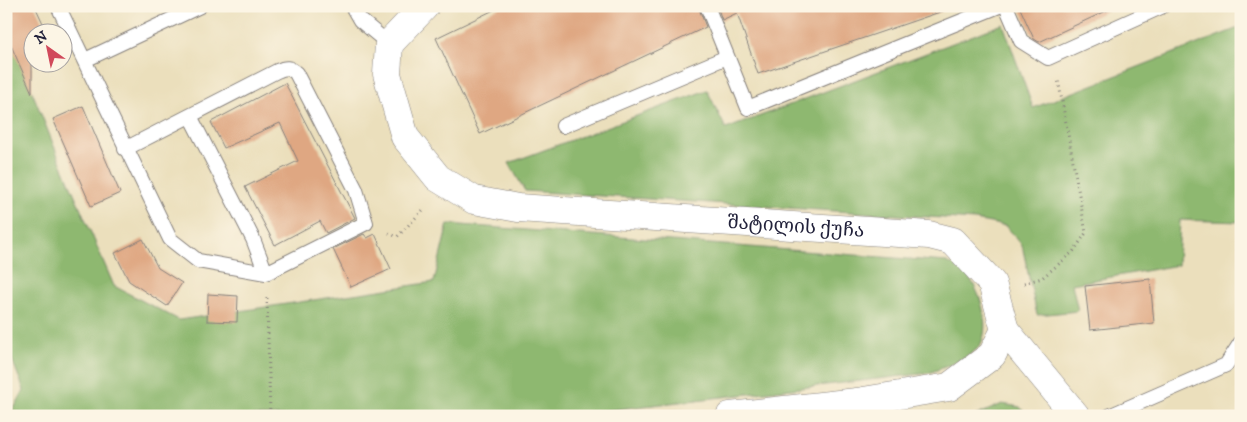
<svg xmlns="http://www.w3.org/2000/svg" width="1247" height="422" font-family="'IM FELL DW Pica','Noto Serif Georgian',serif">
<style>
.forest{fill:#8eb86f;stroke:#586d55}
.building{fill:#dfa782}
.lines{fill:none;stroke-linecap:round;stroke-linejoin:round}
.lane-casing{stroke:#86807c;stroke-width:16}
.street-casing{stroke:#86807c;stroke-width:29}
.secondary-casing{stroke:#86807c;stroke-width:29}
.path{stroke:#86807c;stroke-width:3;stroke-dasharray:1 4;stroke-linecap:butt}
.lane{stroke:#fff;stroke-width:14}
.street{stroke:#fff;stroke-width:28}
.secondary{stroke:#fff;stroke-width:28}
.labels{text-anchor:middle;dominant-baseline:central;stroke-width:5;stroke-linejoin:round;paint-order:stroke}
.street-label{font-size:19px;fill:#22223b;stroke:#fcf5e5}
</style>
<rect width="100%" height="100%" fill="#fcf5e5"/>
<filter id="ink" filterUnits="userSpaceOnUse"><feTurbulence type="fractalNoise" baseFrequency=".02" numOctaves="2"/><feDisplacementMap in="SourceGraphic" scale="10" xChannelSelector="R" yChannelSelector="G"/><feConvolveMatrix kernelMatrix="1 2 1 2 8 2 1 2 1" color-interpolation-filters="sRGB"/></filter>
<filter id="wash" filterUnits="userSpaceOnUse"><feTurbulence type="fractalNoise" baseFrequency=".0096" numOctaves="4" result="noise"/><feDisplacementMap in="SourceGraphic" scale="20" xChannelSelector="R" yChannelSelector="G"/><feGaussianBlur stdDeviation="1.12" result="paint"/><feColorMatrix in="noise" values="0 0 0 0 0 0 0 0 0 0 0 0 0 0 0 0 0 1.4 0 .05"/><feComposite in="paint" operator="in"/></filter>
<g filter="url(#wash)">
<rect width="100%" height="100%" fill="#ebdfbc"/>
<path class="forest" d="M1003,24L1033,108L1241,27V222L1180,220L1178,265L1072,284L1078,311L1037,315L1022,245L1006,226L975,220L525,191L509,163L707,90L726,129Z
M6,27L58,156L114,286L179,320L434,282L448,224L947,262C952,265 959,268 964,272C980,286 994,332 977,349C964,361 944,367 929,373L558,416H10L24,390L6,344Z
M1002,404L1020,407L1027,416H975Z"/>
<g id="blocks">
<path class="building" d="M6,6H35L47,32H32V93L6,34Z
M502,6H698L706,27L480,134L436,38Z
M717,6H942L943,11L758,74L737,13L722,20Z
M1019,6H1117L1039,42L1034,39Z
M285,83L355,218L326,233L320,221L275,245L245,187L298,161L280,123L224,148L211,122Z
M83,106L120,193L91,206L53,119Z
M364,234L367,238L375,234L391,269L351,287L333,249Z
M143,239L158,268L182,283L167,306L129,281L115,253Z
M1150,279L1154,323L1090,330L1085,286Z
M208,294L238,296L237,322L207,321Z"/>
</g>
</g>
<g filter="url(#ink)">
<use href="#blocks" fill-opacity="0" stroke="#86807c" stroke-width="1"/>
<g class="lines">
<defs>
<path id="lane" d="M58,6L170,239L198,261L266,273L366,223L356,190L296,73C289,67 286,67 277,71L125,149
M352,6L360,20L389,44
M707,6L748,108L999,6
M1006,6L1021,41L1048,58L1163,6
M85,60L200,6
M190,116L253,239L266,273
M563,126L727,57
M1109,416L1226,365L1241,342"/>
<path id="street" d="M1005,330L1076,416"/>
<g id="secondary">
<path id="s1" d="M425,6L389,44L387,74L405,137L438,178L474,200L518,208L929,235L953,241L992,283L1005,330L992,355L949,387L857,402L730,416"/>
</g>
</defs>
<use href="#lane" class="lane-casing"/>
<use href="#street" class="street-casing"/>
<use href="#secondary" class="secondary-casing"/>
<path class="path" d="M389,233L397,237L425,208
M1024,283L1042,278L1073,252L1086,233L1058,79
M267,298L270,416"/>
<use href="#lane" class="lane"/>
<use href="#street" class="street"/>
<use href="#secondary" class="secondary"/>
</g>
</g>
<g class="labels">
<g class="street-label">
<text stroke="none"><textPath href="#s1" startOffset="566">შატილის ქუჩა</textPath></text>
</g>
</g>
<rect width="1247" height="422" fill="none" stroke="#fcf5e5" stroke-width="25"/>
<g transform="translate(48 48) rotate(327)"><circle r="24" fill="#fcf5e5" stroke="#a5a1a1"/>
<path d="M0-4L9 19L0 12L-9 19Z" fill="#d1495b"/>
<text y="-8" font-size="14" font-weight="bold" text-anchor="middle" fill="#22223b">N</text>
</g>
</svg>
